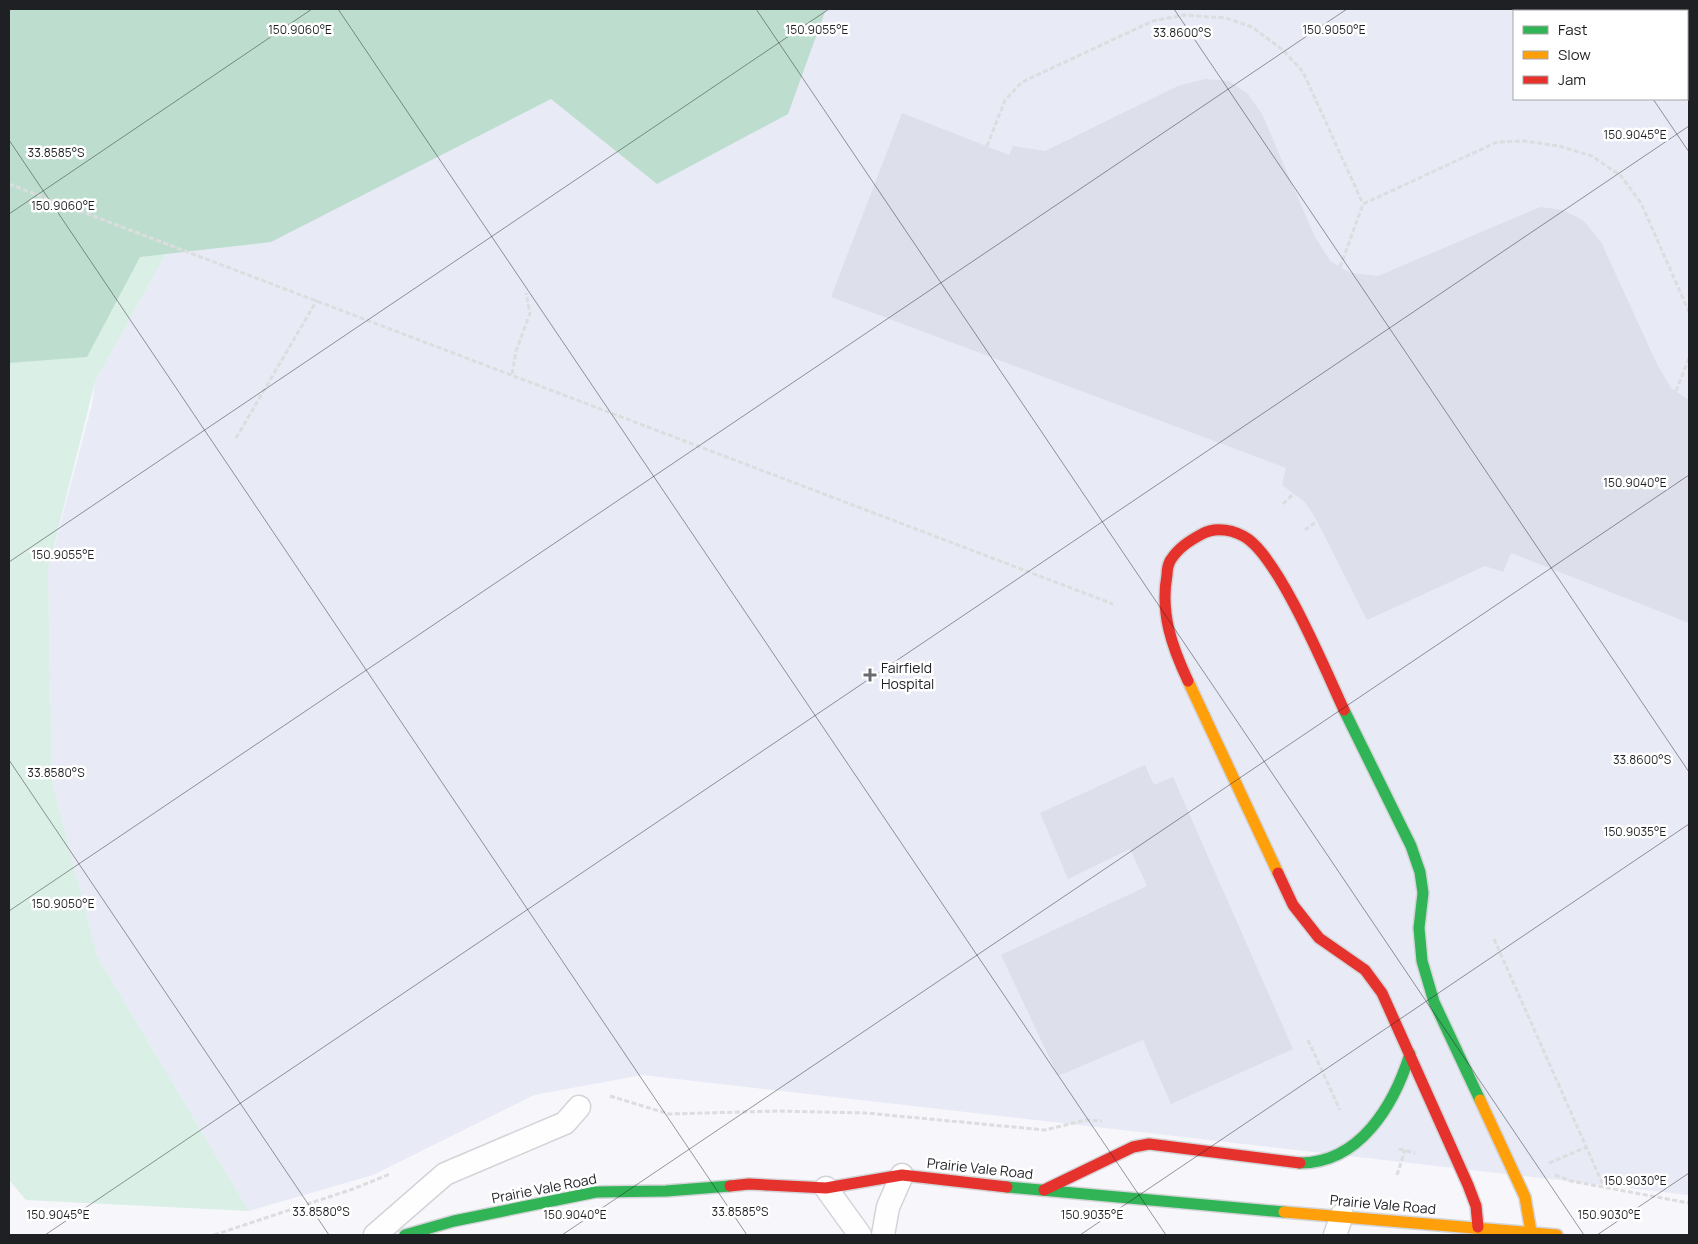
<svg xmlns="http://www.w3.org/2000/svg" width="1698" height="1244" font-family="Manrope,sans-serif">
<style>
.built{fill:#e8eaf6;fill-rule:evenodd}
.green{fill:#daefe6}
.forest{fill:#bddecf}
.building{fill:#dddfeb}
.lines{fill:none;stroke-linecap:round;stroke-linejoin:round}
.lane-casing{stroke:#d3d4d8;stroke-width:25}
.fast-casing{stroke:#d3d4d8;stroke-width:14}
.slow-casing{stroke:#d3d4d8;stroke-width:14}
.jam-casing{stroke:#d3d4d8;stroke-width:14}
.path{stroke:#dcdddf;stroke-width:3;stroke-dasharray:5 2.5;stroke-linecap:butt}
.lane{stroke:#fefefe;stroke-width:22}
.fast{stroke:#30b455;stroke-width:11}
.slow{stroke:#ff9f0a;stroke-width:11}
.jam{stroke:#e5322d;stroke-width:11}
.ticks{fill:none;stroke:#1f2024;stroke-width:1;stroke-opacity:0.45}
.poi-dot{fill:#6a6b6f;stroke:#fff;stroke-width:2}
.labels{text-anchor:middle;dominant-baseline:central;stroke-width:5;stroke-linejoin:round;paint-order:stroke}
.poi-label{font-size:14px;fill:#1f2024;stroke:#fff;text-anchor:start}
.street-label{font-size:14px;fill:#1f2024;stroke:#fff}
.ticks-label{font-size:12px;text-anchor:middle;fill:#1f2024;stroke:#fff;stroke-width:5;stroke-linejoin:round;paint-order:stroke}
</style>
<rect width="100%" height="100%" fill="#f6f6fb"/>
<path class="built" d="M588,9H1689V1195L642,1075L534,1095L373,1175L249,1211L97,956L52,780L48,570L92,404L95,382L182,225ZM1514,11H1687V99H1514Z"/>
<path class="green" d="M9,9L182,225L95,382L48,570L52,780L97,956L249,1211L26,1200L9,1180Z"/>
<path class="forest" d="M9,9H826L788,114L657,184L551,99L271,242L140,257L87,357L9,363Z"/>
<path class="building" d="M1205,79L1229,81L1248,94L1262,114L1314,235L1330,261L1351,273L1378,276L1540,207L1563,210L1584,221L1601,242L1657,364L1671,388L1689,400V623L1511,553L1503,572L1485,566L1367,620L1317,521L1305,502L1282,485L1286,468L831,297L902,113L1009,155L1013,146L1045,151L1178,86Z
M1145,765L1154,785L1173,777L1293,1049L1171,1104L1143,1040L1058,1076L1001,955L1147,886L1130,849L1068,879L1040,813Z"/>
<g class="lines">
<defs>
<path id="lane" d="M826,1188L860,1235
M375,1235L445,1174L565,1123L579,1107
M883,1235L888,1207L902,1175
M1335,1235L1342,1215"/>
<path id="fast" d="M1344,710L1411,846L1420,872L1423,893L1419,928L1422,961L1434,1002L1480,1100
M1300,1163C1360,1163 1394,1105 1410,1054
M1007,1187L1284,1212
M405,1235L454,1221L596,1192L666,1191L730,1186"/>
<path id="slow" d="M1188,681L1278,873
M1480,1100L1525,1197L1531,1232
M1284,1212L1557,1235"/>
<path id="jam" d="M1188,681C1172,647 1160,613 1167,575C1167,571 1168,565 1170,561C1178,548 1189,541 1202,534C1216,526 1235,530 1248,539C1281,563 1325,669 1344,710
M1278,873L1293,905L1319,938L1365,970L1382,993L1468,1185L1476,1206L1478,1227
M730,1186L749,1184L826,1188L902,1175L1007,1187
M1044,1190L1133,1147L1149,1144L1300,1163"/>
</defs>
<use href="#lane" class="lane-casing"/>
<use href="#fast" class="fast-casing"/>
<use href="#slow" class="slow-casing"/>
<use href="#jam" class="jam-casing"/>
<path class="path" d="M987,146L1005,100L1022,82L1153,21L1184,15L1226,18L1252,27L1283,50L1303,72L1363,204
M9,184L1113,604
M1340,267L1363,204L1497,142L1524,141L1559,146L1592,156L1621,176L1641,203L1689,312
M512,374L516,351L530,313L526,293
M1676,391L1689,358
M236,438L317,300
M1283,504L1294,493
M1305,530L1317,521
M1494,939L1604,1187
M1308,1040L1340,1110
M610,1096L669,1114L778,1111L866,1113L1045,1130L1086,1120L1102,1121
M1399,1149L1415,1153
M1549,1163L1587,1147
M1397,1175L1405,1150
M1555,1175L1571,1181L1689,1203
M214,1235L353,1189L390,1174"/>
<use href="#lane" class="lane"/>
<use href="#fast" class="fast"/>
<use href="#slow" class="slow"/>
<use href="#jam" class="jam"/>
</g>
<path class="ticks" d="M338,9L1166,1235M756,9L1584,1235M1174,9L1689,772M1593,9L1594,11M1653,99L1689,152M9,140L747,1235M9,214L312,9M9,562L829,9M9,760L329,1235M9,911L1347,9M45,1235L1689,126M562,1235L1689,475M1080,1235L1689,824M1597,1235L1689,1173"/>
<path class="poi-dot" d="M867.5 667.5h5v5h5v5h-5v5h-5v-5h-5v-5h5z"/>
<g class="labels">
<g class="poi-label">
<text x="881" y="667">Fairfield<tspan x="881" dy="16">Hospital</tspan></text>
</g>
<g class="street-label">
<text transform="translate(980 1168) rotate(6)">Prairie Vale Road</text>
<text transform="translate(544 1188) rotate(-11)">Prairie Vale Road</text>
<text transform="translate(1383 1204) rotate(5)">Prairie Vale Road</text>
</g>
</g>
<g class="ticks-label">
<text x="300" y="34">150.9060°E</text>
<text x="817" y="34">150.9055°E</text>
<text x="1334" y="34">150.9050°E</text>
<text x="1182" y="37">33.8600°S</text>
<text x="1635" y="139">150.9045°E</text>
<text x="56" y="157">33.8585°S</text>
<text x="63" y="210">150.9060°E</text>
<text x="1635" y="487">150.9040°E</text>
<text x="63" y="559">150.9055°E</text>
<text x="1642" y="764">33.8600°S</text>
<text x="56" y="777">33.8580°S</text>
<text x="1635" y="836">150.9035°E</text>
<text x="63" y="908">150.9050°E</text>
<text x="1635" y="1185">150.9030°E</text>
<text x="321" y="1216">33.8580°S</text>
<text x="740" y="1216">33.8585°S</text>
<text x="58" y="1219">150.9045°E</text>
<text x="575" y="1219">150.9040°E</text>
<text x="1092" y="1219">150.9035°E</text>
<text x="1609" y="1219">150.9030°E</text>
</g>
<rect width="1698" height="1244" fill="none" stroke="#1f2024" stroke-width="20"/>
<rect x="1513" y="10" width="175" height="90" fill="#ffffff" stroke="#a5a6a7"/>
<rect x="1523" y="26" width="25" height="8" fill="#30b455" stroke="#a5a6a7"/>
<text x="1558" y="35" font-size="15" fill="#1f2024">Fast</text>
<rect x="1523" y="51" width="25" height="8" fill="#ff9f0a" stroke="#a5a6a7"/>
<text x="1558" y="60" font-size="15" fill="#1f2024">Slow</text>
<rect x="1523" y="76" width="25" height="8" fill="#e5322d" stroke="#a5a6a7"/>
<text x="1558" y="85" font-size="15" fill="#1f2024">Jam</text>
</svg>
